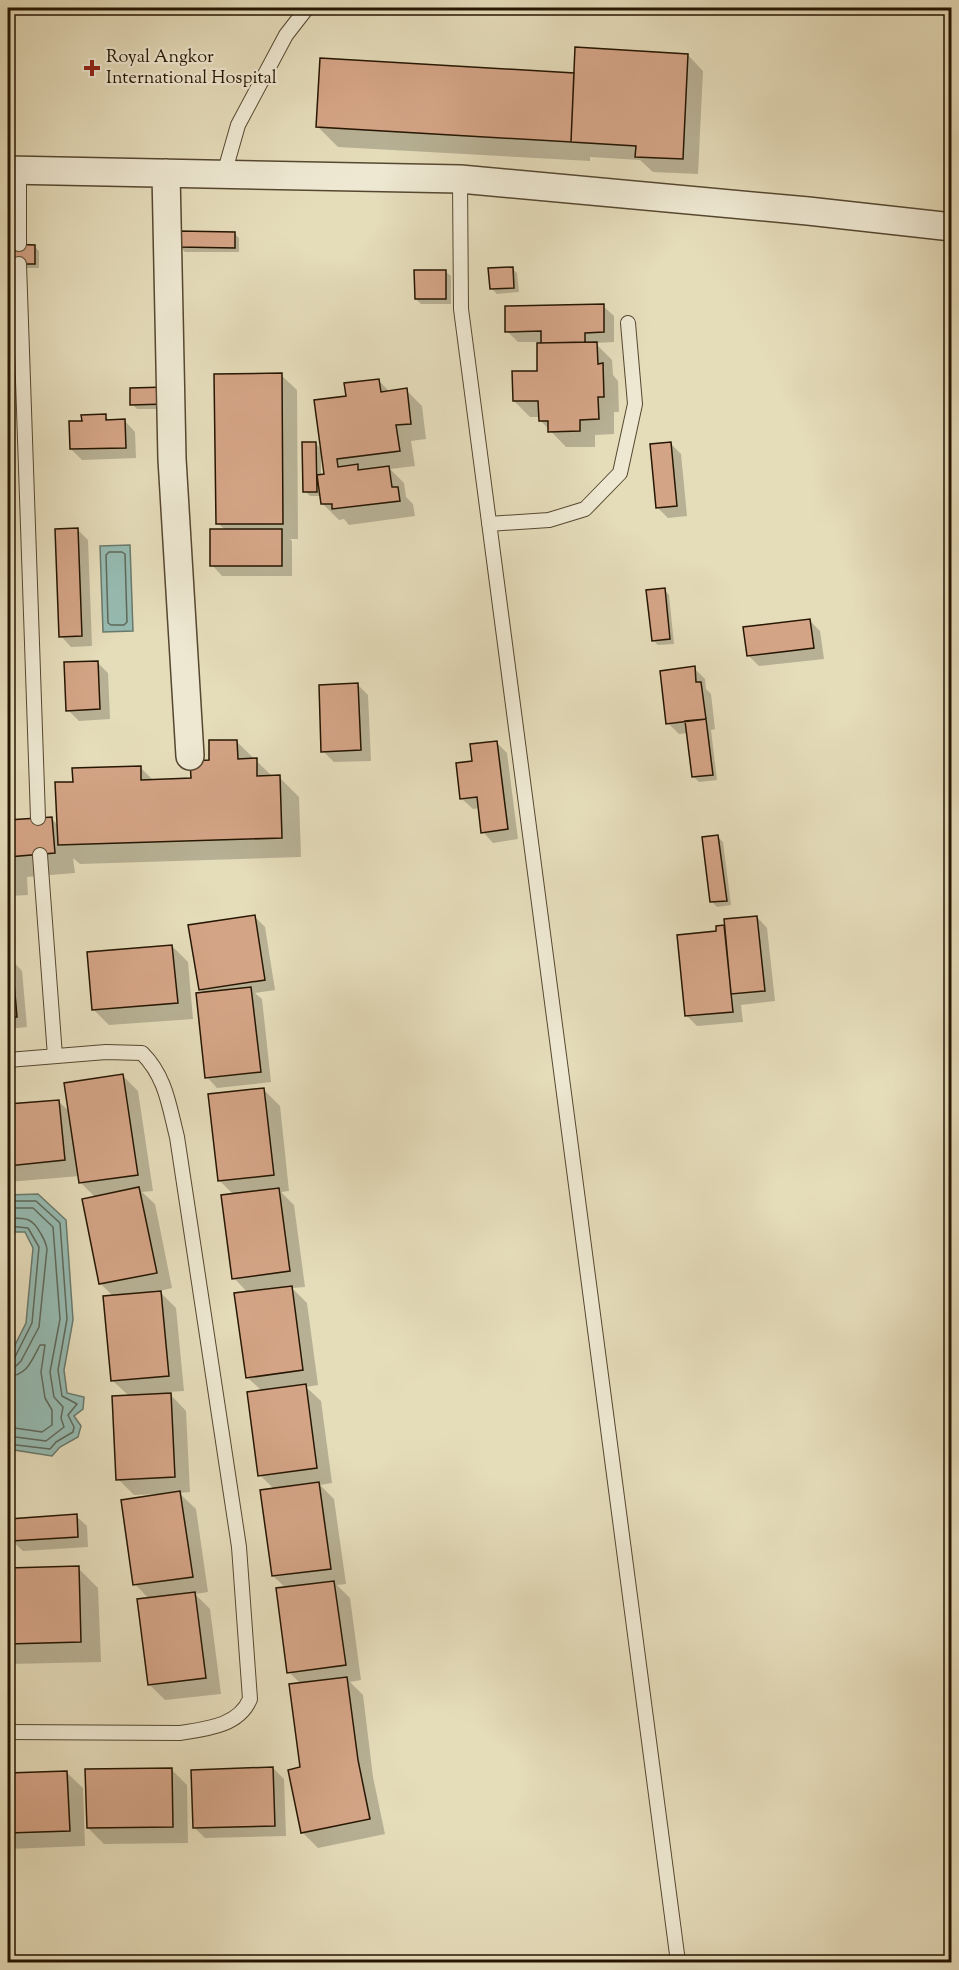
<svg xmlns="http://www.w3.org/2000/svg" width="959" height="1970" font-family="'Sorts Mill Goudy',serif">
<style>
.water{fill:#96bbb2;stroke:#69796c;stroke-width:1.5}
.shadow{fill:#0003;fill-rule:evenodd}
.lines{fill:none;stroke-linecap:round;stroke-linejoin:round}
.shore{stroke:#5e685a;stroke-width:1.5}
.building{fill:#d4a486;stroke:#261602;stroke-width:1.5}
.lane-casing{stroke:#564830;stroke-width:16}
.street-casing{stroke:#564830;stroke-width:30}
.lane{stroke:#eee8d2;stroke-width:14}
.street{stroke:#eee8d2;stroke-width:27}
.poi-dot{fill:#8f2418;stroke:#eee8d2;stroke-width:2}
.labels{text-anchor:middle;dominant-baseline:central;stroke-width:4.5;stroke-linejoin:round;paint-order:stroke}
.poi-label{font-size:18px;fill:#261602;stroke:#eee8d2;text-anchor:start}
</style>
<rect width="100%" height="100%" fill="#e5dcba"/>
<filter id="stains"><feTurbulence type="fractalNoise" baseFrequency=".00333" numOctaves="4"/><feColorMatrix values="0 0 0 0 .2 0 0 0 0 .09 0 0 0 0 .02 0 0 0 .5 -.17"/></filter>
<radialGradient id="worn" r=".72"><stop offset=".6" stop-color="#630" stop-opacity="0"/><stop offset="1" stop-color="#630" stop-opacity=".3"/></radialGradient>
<path class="water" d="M130,545L133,631L103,632L100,546Z
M38,1194L66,1220L73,1320L64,1370L67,1393L84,1397L83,1409L74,1416L81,1426L78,1437L60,1447L52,1456L8,1449V1359L26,1323L33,1248L25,1232H8V1195Z"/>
<path class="shadow" d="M688,55L703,71L698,174L653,172L640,160L590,157V161L338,147L318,127L575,74Z
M234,233L239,238V252H185L180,247Z
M8,246H34L39,251V268H8Z
M512,268L517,273L519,292L497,294L492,289Z
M445,271L451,276V304H421L416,299Z
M603,306L614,316V342L595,343L612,360L613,375L618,381L619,412H614V434L595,435V447H566L540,420V417H530L514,401L539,372L538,342H518L507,331ZM565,341H581V344H565Z
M281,375L297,390L298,539H290L292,541V576H222L212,565L225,530L218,523Z
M378,380L390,392L406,390L422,406L426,439L411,441L415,466L390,469L404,483L406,497L413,504L415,516L349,525L344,519L339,520L323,504L322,496H310L305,491L316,444L322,450L348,398ZM321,459H323L325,475L321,476Z
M171,394L172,409H137L132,404Z
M105,416L110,421H125L135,432L136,458L82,460L71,449L83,422Z
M671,444L681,454L687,516L668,518L657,507Z
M77,529L88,540L92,646L71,647L61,636Z
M664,589L669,595L674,644L658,645L653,640Z
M809,620L820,631L824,659L759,666L748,655Z
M97,662L108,673L110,719L79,721L68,710Z
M694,668L705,679L706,689L711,694L715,729L711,730L717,780L699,782L694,777L688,733L679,734L668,723Z
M358,685L368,695L371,761L334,762L323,751Z
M8,709L10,712L12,756H8Z
M236,741L273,777H279L299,797L301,857L80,864L73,858L75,873L27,877L28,895L8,896V811L18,821L51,818L59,826L74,783L140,767L154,781L192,779Z
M496,742L507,753L518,839L493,843L483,832L480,808L473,809L462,799L473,762Z
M718,837L723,842L731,905L717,907L712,902Z
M254,916L265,927L275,990L255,993L262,999L271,1082L217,1088L207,1077L204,993L200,989Z
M757,917L767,928L775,1001L741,1005L743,1022L697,1026L687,1016L718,927Z
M172,946L188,962L193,1019L109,1025L94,1010Z
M12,960L22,971L27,1027L8,1029V961Z
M123,1076L138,1091L153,1191L142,1192L155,1204L172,1288L159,1291L176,1308L184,1391L168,1392L186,1411L190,1492L179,1493L196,1509L208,1592L195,1594L210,1609L221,1694L165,1700L150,1685L149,1599L135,1584L159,1494L134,1495L118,1479L129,1396L112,1380L114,1297L101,1284L84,1200L96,1198L81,1183L80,1176L8,1182V1106L58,1101L70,1112Z
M264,1090L280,1106L289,1191L281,1192L294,1205L305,1287L292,1288L307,1303L318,1385L306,1387L321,1401L332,1483L320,1485L334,1499L346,1584L337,1585L350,1598L361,1680L350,1682L363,1695L373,1777L385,1834L318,1848L302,1832L301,1684L289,1672L286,1588L273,1576L274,1489L260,1475L262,1391L247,1377L248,1293L234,1278V1195L220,1181Z
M76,1516L87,1526L88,1547L23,1551L12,1541Z
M78,1568L98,1588L101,1662L8,1664V1570Z
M273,1768L284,1779L286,1836L205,1838L195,1828Z
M171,1769L187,1785L188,1843L104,1844L88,1828Z
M67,1773L83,1788L85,1846L8,1849V1774Z"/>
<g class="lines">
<path class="shore" d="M109,552H122L125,554L127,622L124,625H111L108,623L106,555Z
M8,1201H36L60,1223L67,1319L58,1370L62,1396L77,1404L68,1415L74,1427L73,1432L56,1442L50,1449L8,1444
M8,1208H33L53,1227L60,1319L50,1372L54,1397L63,1407L61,1418L64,1427L46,1441L8,1436
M8,1218C26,1218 32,1217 41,1234C44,1239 46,1243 47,1249L39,1327L21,1361L16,1366L8,1367
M8,1226L28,1228L39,1247L32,1323L15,1357L8,1360
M8,1376C27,1376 32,1360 40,1345H45L41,1372L45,1398L52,1410V1425L42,1432L8,1427"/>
</g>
<path class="building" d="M575,47L688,54L683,159L635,157L636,146L571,142Z
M320,58L574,73L571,142L316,127Z
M178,231L235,232V248L178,247Z
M8,244L35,245V264H8Z
M513,267L514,288L490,289L488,268Z
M414,270H446V299H415Z
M604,304V332L585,333V342L541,343V331L505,332V306Z
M597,342L598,364L603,363L604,397H598L599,419L580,420V431L548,432V421H539L538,401H513L512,371H537V343Z
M282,373L283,524H216L214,374Z
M379,379L381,392L407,388L411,424L396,425L400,451L337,459L338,467L358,464V470L389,466L392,487H398L400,501L332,509V504H321L317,475L324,474L314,400L346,396L344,383Z
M167,387V404L130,405V388Z
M106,414V420L125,419L126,448L70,449L69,421H82L81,415Z
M302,442H316L317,492H303Z
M671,442L677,506L656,508L650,444Z
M78,528L82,636L59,637L55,529Z
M210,529H282V566H210Z
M665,588L670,639L652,641L646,590Z
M810,619L814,648L747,656L743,627Z
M98,661L100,709L66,711L64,662Z
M695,666L696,682H701L706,719L666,724L660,671Z
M358,683L361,750L321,752L319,685Z
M706,719L713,775L692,777L685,721Z
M209,740H237L238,759L257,758V776L280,775L282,838L58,845L55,782H73L72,768L141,766V780L191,778L190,761L209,760Z
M497,741L508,829L481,833L477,797L460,799L456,763L472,761L470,744Z
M52,817L55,853L8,857V875V820Z
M718,835L727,901L710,902L702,837Z
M255,915L265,980L199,990L188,925Z
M757,916L765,991L731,994L724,919Z
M724,925L733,1012L685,1016L677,935L716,931V926Z
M172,945L178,1003L92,1010L87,952Z
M8,959H12L17,1017H8Z
M251,987L261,1072L205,1078L196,993Z
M123,1074L138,1175L79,1183L64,1083Z
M264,1088L274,1175L218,1181L208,1094Z
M59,1100L65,1160L8,1166V1104Z
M139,1187L157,1273L99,1284L82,1199Z
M279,1188L290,1271L232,1279L221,1195Z
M292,1286L303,1370L246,1378L234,1293Z
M161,1291L169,1376L111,1381L103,1296Z
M306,1384L317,1468L258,1476L247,1392Z
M171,1393L175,1477L116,1480L112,1396Z
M319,1482L331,1569L272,1576L260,1490Z
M180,1491L193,1577L133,1585L121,1500Z
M77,1514L78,1537L11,1541L9,1519Z
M79,1566L81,1642L8,1644V1568Z
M334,1581L346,1665L287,1673L276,1588Z
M195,1592L206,1678L148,1685L137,1599Z
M347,1677L358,1760L370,1819L301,1833L288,1770L300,1767L289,1684Z
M273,1767L275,1826L193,1828L191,1770Z
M172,1768L173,1827L87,1828L85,1769Z
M67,1771L70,1831L8,1833V1773Z"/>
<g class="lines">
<defs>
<path id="lane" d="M224,174L238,125L286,35L307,8
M460,179L461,309L678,1962
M19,244V171
M19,264L38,818
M489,524L549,520L585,509L620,473L635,404L628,323
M40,855L55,1056
M8,1060L106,1052L142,1053C166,1077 169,1106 177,1137L239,1547L250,1699C239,1726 206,1729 180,1733L8,1732"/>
<path id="street" d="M8,170L460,179L808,211L952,227
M166,173L172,459L190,756"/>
</defs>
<use href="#lane" class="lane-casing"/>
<use href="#street" class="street-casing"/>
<use href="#lane" class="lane"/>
<use href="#street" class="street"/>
</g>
<path class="poi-dot" d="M89 59h6v6h6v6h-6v6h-6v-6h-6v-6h6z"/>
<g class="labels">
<g class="poi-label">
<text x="106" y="58">Royal Angkor<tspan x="106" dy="21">International Hospital</tspan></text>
</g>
</g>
<rect width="959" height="1970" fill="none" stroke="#e5dcba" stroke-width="30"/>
<rect x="9" y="9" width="941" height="1952" fill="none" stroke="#261602" stroke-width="3"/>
<rect x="15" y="15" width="929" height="1940" fill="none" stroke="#261602" stroke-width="1.5"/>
<rect width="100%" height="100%" filter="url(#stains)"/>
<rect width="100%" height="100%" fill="url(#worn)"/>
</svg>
